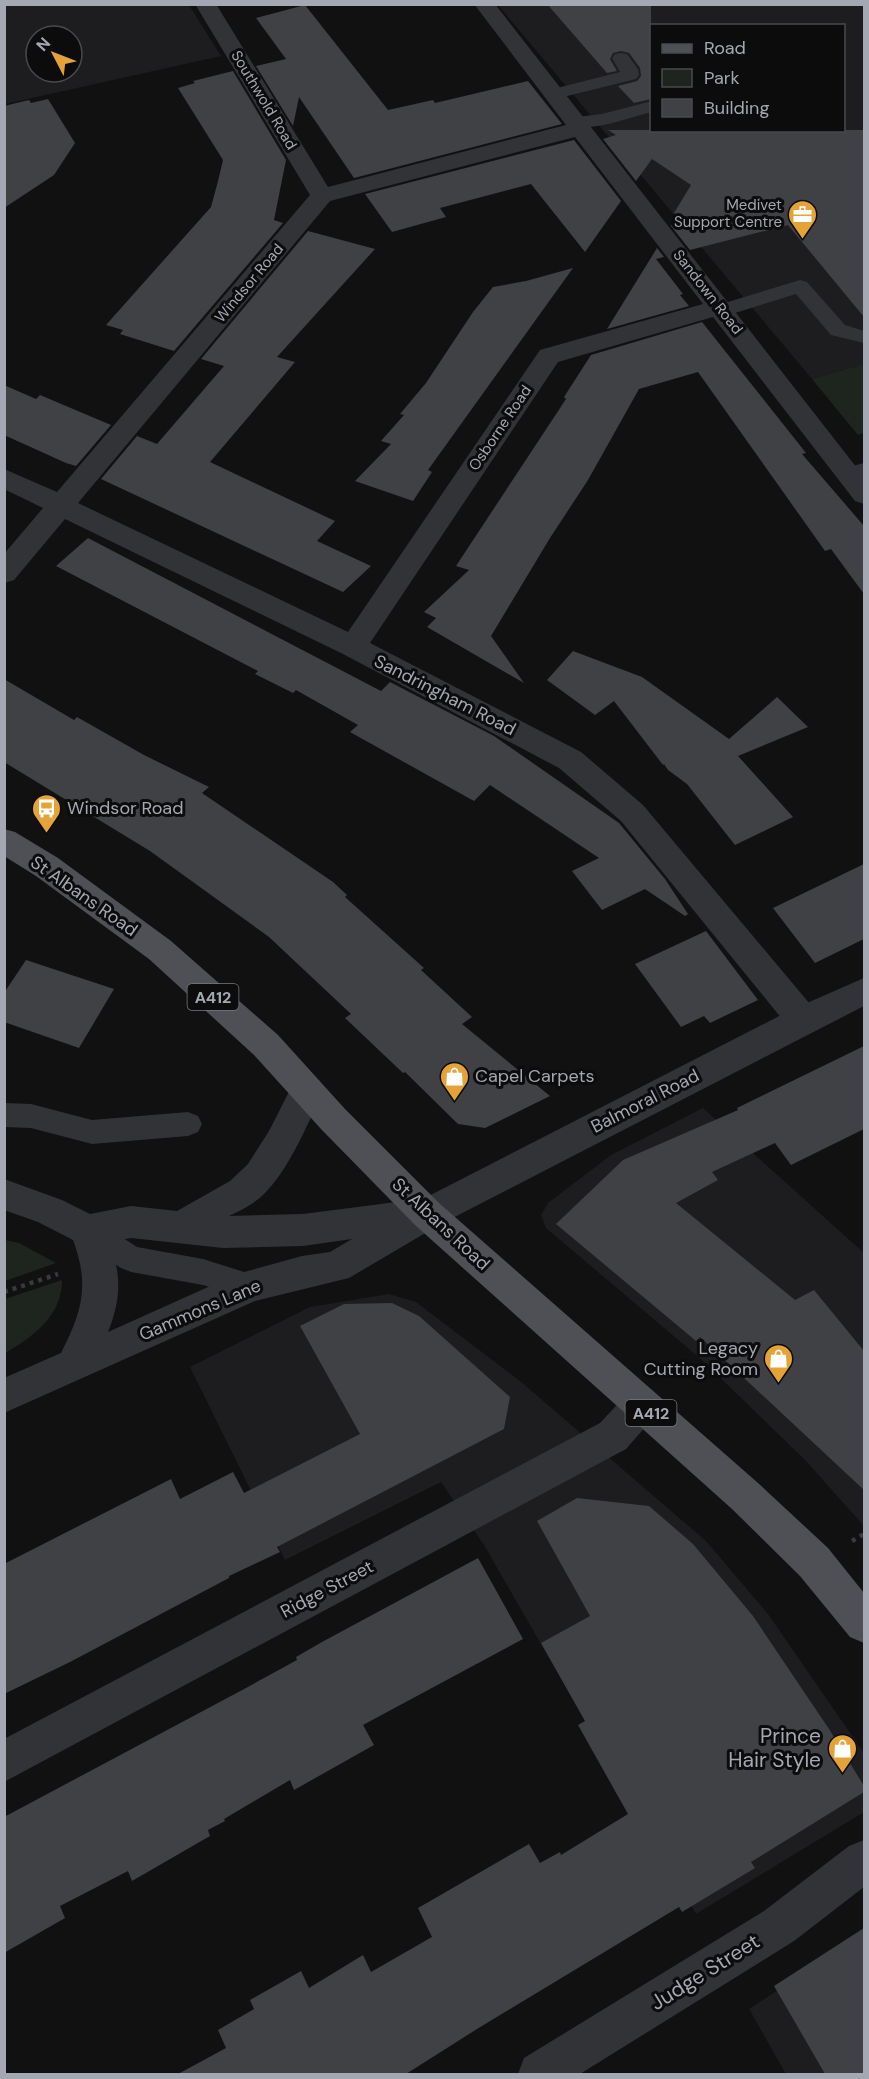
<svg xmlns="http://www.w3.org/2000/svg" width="869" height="2079" font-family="'DM Sans',sans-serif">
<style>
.built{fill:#1d1d1f;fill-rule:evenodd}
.green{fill:#1e251e}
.building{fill:#404145}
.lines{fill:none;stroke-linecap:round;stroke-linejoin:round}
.path{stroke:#383a3e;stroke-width:4.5;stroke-dasharray:4 5;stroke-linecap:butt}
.service{fill:#323337;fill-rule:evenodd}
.minor{fill:#323337;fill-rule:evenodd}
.tertiary{fill:#323337;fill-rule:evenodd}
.primary{fill:#4e5056;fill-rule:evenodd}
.labels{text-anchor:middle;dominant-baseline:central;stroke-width:6;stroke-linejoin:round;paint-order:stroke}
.far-street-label{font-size:15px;fill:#a3a8b2;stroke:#0c0c0d}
.far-poi-label{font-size:15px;fill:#a3a8b2;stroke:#0c0c0d;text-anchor:end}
.shield{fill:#0c0c0d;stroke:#767980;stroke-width:1.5}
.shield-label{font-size:16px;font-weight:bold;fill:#a3a8b2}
.street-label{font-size:18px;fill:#a3a8b2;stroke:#0c0c0d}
.poi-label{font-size:18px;fill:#a3a8b2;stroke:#0c0c0d;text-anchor:start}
.near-poi-label{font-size:21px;fill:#a3a8b2;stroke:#0c0c0d;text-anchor:end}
.near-street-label{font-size:21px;fill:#a3a8b2;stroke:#0c0c0d}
</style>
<rect width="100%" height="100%" fill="#111112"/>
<path class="built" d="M4,5H189L221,56L5,104ZM36,36H72V72H36Z
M498,5H864V364L812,379ZM652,26H844V130H652Z
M703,1108L864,1253V1526L805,1460L702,1360L546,1228L541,1215L548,1203L611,1155Z
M389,1294L416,1302L520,1381L706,1541L768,1614L864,1753V1812L696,1914L484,1545L441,1482L285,1560L190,1367L310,1307Z
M864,1933V2074H786L749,2009Z"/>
<path class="green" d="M864,364V433L858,435L812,379Z
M5,1240L19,1243L56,1263L5,1281Z
M62,1280C62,1316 33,1337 5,1353V1299Z"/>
<path class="building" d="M547,4H651V99L634,103L618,86L637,81L641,76L640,68L629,53L621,51L613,53L610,59L617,71L607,73Z
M305,5L388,110L433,100L435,103L528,81L562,124L354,178L299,97L293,126L256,66L286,59L256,18Z
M233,71L286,160L274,220L283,223L174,351L120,334L123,330L106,325L211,207L218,181L223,160L178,88L195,83L193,81Z
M48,99L75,143L54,175L4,208V106L29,100L31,103Z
M608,130H864V317L788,225L690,250L671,226L677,215L674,213L691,185L652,159L636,181L603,139L616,135Z
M574,140L621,201L585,252L531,184L440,208L446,217L392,232L365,194Z
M308,231L375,249L277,357L295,362L210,462L335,521L317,541L371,566L343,592L101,479L137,436L157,444L224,366L201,359Z
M657,248L664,257L656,259L683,294L680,295L689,306L607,329Z
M573,268L428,470L432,472L413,501L355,481L391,444L381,441L404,415L400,414L426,383L473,312L493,287L526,281Z
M702,322L806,453L802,454L864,526V594L831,549L825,551L698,372L639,389L588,480L550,538L491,636L524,683L427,627L436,618L424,612L469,570L456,566L566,399L564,397L591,355Z
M4,385L36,399L40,395L111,425L76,466L66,463L4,435Z
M88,538L381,691L390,682L494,736L619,823L665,879L688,914L685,916L645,889L602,910L572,871L599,858L490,785L474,801L350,732L358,725L296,690L293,693L255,674L258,671L56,566Z
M573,651L642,677L729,739L777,697L808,727L738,756L793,817L735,845L687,784L668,770L664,764L663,765L614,701L595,715L547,680Z
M4,679L74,720L77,717L144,755L209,787L202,793L333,882L347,895L345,897L424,968L421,970L472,1017L462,1024L550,1096L485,1128L458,1124L405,1072L403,1073L345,1018L351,1014L269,937L150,851L4,762Z
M864,864V939L815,963L773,908Z
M706,931L758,1000L710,1023L704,1016L681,1027L635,964Z
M26,960L114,989L79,1048L4,1022V993Z
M864,1046V1129L791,1165L775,1143L712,1172L718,1180L676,1203L795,1300L814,1290L864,1351V1490L700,1337L696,1341L556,1224L623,1160L738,1110L737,1108Z
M392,1303L419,1316L510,1397L504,1429L277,1547L280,1552L229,1576V1578L70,1662L4,1694V1564L171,1479L180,1499L233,1472L244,1493L360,1434L300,1326L344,1304Z
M577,1498L649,1506L693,1544L753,1616L829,1729L864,1786V1792L751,1862L755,1868L682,1912L679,1907L477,2029L406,2074H178L226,2048L218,2030L254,2009L250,2000L301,1971L309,1988L363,1955L371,1972L432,1937L418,1908L529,1844L540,1863L560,1852L561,1855L628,1814L578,1725L585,1721L541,1643L590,1616L537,1521Z
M478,1558L523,1639L363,1725L374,1745L294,1790L290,1780L224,1819L225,1821L208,1830L210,1836L132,1881L128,1871L60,1906L65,1918L4,1953V1817L246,1688L297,1660L296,1657L322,1642Z
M864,1928V2074H825L774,1986Z"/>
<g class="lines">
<path class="path" d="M4,1292L58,1274
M852,1541L864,1534"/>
<path class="service" d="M621,53L627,54L638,69L639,75L636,79L555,99L549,98L546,94L549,90L620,72L612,58L615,54Z
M652,101V112C627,118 594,132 568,126L566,122L568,118L602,114Z
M800,280L807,282L845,325L864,331V343L831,335L796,294L722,317L715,316L712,311L715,306Z
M864,463V477L849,481L841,479L838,474L841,469Z
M4,1103L31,1104L92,1120L188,1112L198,1116L202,1124L198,1132L188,1136L92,1144L31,1128L4,1127Z
M87,1217L97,1221L137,1247L203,1259L260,1277L265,1286L260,1295L250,1299L203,1285L131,1272L121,1268L77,1239L73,1230L77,1221Z"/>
<path class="minor" d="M195,4H216L328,187L566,125L474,4H495L864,477V504L855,501L713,317L558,362L370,643L581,752L643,805L815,1010L819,1020L815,1030L803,1034L791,1030L621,821L559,768L343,654L65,519L14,580L4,583V554L43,508L4,489V469L57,492L310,195ZM575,137L703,304L540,350L348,632L78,503L330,201Z
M307,1076L319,1080L324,1090C307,1124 285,1182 253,1203C246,1208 237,1212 229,1216L303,1214L412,1200L417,1202L427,1198L439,1203L444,1214L439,1225L349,1278L255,1301L4,1413V1378L61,1353C82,1312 90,1285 73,1240L38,1222L4,1210V1179L62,1200L90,1214L131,1206L177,1211L230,1181L248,1164L269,1131L295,1080ZM131,1238L223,1248L303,1246L352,1239L330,1252L302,1256L237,1274L108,1332C121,1300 122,1274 109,1242Z
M641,1387L654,1393L660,1405L654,1417L626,1449L4,1782V1739L600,1423L628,1393Z
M864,1840V1887L794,1941L580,2074H518L524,2058L764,1911L849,1846Z"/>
<path class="tertiary" d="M864,978V1006L439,1225L427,1230L415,1225L410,1214L415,1203L791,1010Z"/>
<path class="primary" d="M4,829L15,832L58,858L171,941L278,1035L345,1109L439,1203L758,1483L828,1548L864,1593V1643L850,1637L800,1576L732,1509L415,1225L321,1129L254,1055L149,959L36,876L4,856Z"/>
</g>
<defs>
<symbol id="office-pin" viewBox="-11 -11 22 30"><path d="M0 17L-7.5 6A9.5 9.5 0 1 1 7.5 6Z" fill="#e4a237" stroke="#0c0c0d"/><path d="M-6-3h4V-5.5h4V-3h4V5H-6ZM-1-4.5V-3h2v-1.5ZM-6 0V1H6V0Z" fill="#fff"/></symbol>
<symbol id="bus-pin" viewBox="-11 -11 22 30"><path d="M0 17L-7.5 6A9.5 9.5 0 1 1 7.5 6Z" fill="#e4a237" stroke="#0c0c0d"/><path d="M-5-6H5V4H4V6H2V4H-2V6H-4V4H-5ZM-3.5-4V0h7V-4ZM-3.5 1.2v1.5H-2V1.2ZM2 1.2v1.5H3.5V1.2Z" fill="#fff"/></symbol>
<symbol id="shop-pin" viewBox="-11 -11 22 30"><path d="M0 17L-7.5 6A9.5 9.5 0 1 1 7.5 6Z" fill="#e4a237" stroke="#0c0c0d"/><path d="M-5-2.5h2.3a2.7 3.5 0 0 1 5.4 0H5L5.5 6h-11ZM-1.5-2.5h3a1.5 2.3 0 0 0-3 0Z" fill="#fff"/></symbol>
</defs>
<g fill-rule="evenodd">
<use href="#office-pin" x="786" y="198" width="33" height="45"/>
<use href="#bus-pin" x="30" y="792" width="33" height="45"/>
<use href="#shop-pin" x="438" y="1060" width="33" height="45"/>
<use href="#shop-pin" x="762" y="1342" width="33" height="45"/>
<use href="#shop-pin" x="826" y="1732" width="33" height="45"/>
</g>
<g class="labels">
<g class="far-street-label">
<text transform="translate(264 100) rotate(59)">Southwold Road</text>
<text transform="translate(249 283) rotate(-50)">Windsor Road</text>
<text transform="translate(708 292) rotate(52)">Sandown Road</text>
<text transform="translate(500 428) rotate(-56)">Osborne Road</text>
</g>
<g class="far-poi-label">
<text x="782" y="205">Medivet<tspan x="782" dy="17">Support Centre</tspan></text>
</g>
<g class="shield">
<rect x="187.5" y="984" width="51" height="26" rx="4.5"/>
<rect x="625.5" y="1400" width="51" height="26" rx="4.5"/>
</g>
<g class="shield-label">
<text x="213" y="997">A412</text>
<text x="651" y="1413">A412</text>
</g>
<g class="street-label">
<text transform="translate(445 695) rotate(27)">Sandringham Road</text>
<text transform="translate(84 896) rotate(35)">St Albans Road</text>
<text transform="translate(645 1101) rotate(-27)">Balmoral Road</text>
<text transform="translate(441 1224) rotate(43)">St Albans Road</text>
<text transform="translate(200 1310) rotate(-23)">Gammons Lane</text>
<text transform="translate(327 1589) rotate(-28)">Ridge Street</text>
</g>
<g class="poi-label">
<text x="67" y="808">Windsor Road</text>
<text x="475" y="1076">Capel Carpets</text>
<text x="758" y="1348" text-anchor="end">Legacy<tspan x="758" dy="21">Cutting Room</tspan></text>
</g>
<g class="near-poi-label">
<text x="821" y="1736">Prince<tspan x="821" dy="24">Hair Style</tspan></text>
</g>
<g class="near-street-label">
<text transform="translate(705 1972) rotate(-32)">Judge Street</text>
</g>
</g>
<rect width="869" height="2079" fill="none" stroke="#a3a8b2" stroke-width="12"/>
<rect x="650" y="24" width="195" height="108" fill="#0c0c0d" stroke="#484a4f" stroke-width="1.5"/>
<rect x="662" y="44" width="30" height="9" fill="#4e5056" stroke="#484a4f" stroke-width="1.5"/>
<text x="704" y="54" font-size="18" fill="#a3a8b2">Road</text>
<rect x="662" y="69" width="30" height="18" fill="#1e251e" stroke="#484a4f" stroke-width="1.5"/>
<text x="704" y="84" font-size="18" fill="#a3a8b2">Park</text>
<rect x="662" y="99" width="30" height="18" fill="#404145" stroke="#484a4f" stroke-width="1.5"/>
<text x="704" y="114" font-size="18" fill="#a3a8b2">Building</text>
<g transform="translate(54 54) rotate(312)"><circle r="28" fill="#0c0c0d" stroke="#484a4f" stroke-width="1.5"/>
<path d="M0-4.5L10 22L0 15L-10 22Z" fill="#e4a237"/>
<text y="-9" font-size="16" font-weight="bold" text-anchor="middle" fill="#a3a8b2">N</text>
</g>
</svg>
